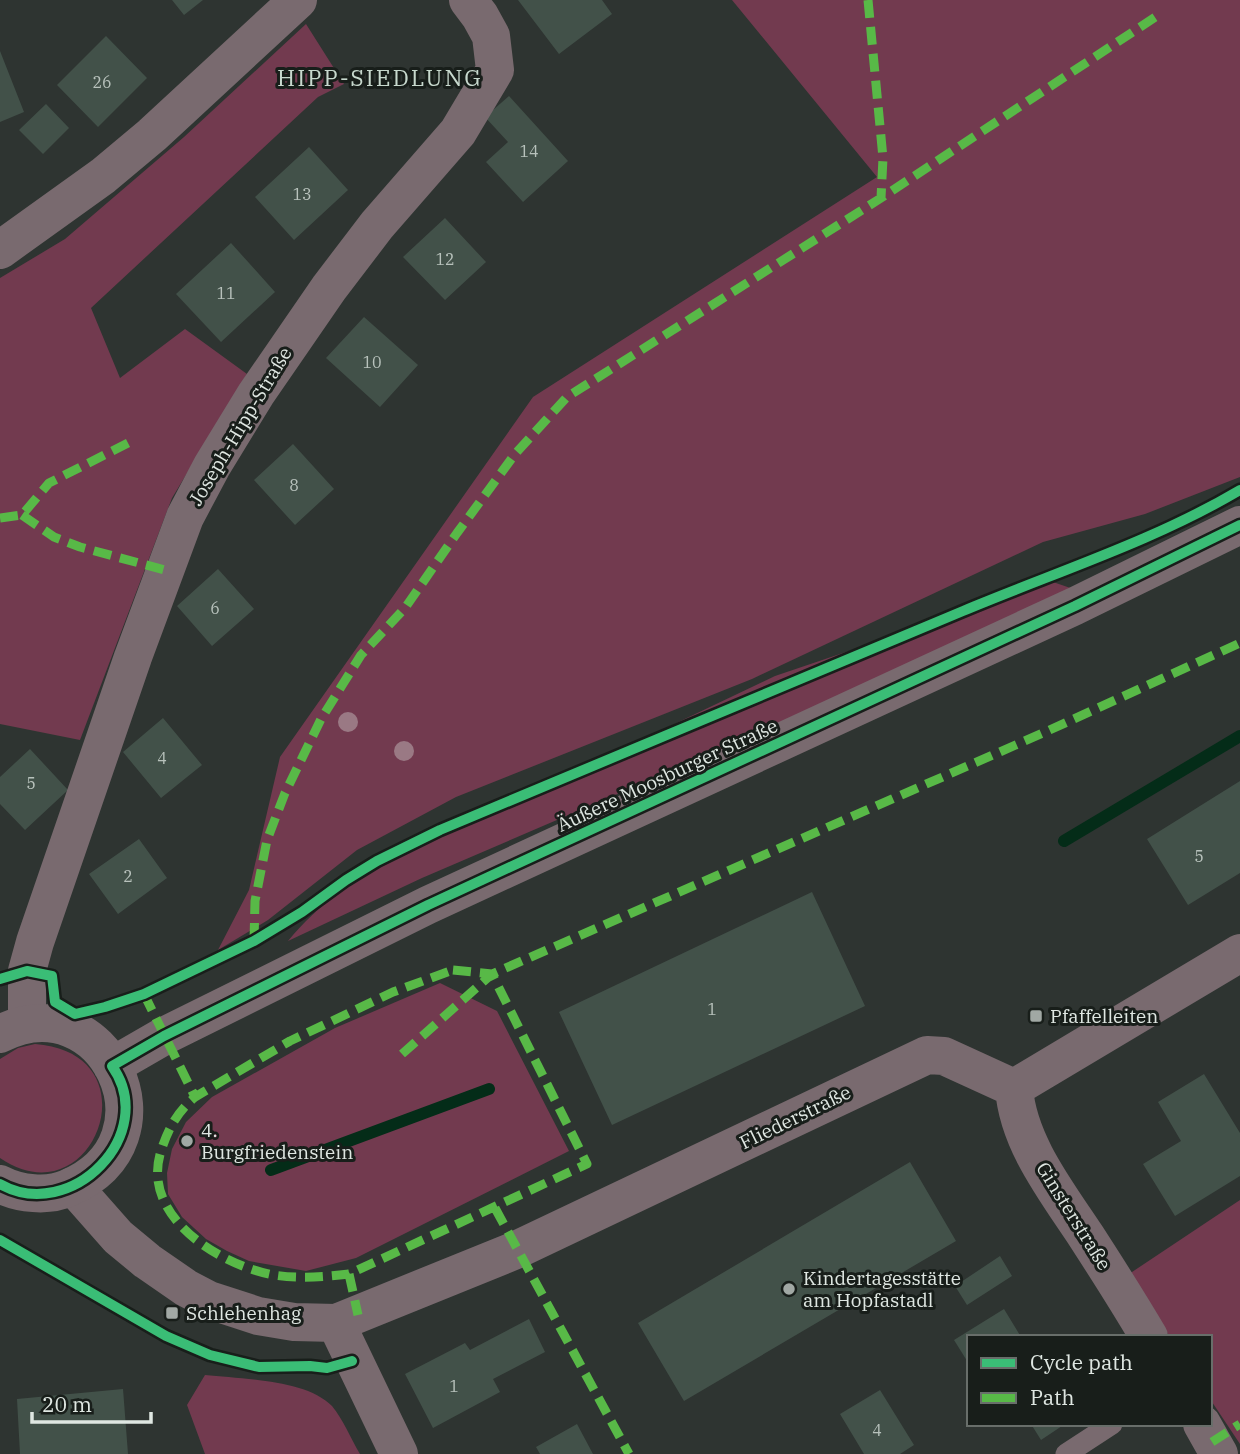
<svg xmlns="http://www.w3.org/2000/svg" width="1240" height="1454" font-family="'IBM Plex Serif',serif">
<style>
.green{fill:#723a4f}
.lines{fill:none;stroke-linecap:round;stroke-linejoin:round}
.stream{stroke:#042c18;stroke-width:12}
.building{fill:#425149}
.service{stroke:#796a6f;stroke-width:21}
.minor{stroke:#796a6f;stroke-width:38}
.tertiary{stroke:#796a6f;stroke-width:38}
.quiet{stroke:#58b947;stroke-width:9;stroke-dasharray:18 9;stroke-linecap:butt}
.cycleway-casing{stroke:#181e1a;stroke-width:15}
.cycleway{stroke:#3abd76;stroke-width:10}
.tree{fill:#9a7984}
.poi-dot{fill:#a1a8a4;stroke:#181e1a;stroke-width:2.5}
.labels{text-anchor:middle;dominant-baseline:central;stroke-width:6;stroke-linejoin:round;paint-order:stroke}
.number-label{font-size:16px;fill:#b8c2bc}
.street-label{font-size:19px;fill:#dfe7e2;stroke:#181e1a}
.poi-label{font-size:19px;fill:#dfe7e2;stroke:#181e1a;text-anchor:start}
.quarter-label{font-size:23px;letter-spacing:2px;fill:#c7d8cd;stroke:#181e1a}
</style>
<rect width="100%" height="100%" fill="#2e3431"/>
<path class="green" d="M732,0H1240V477L1145,514L1043,542L752,679L456,797L357,850L268,920L218,950L249,890L280,757L533,397L877,177Z
M306,24L344,84L318,97L91,308L120,378L185,329L247,374L172,498L80,740L0,724V278L65,239L184,137Z
M1053,582L1085,593L422,878L288,941C320,903 350,882 393,858L775,676Z
M440,983L497,1011L569,1151L356,1258L306,1271L249,1261L227,1251L206,1239L182,1217L168,1194L167,1173L172,1149L186,1122L212,1097L335,1028Z
M35,1044C157,1053 93,1222 0,1158V1059L18,1048Z
M1240,1200V1444L1210,1399V1337H1170L1129,1274Z
M205,1375C241,1379 306,1379 332,1406C343,1419 351,1439 360,1454H205L187,1405Z"/>
<g class="lines">
<path class="stream" d="M1064,841L1240,736
M271,1170L489,1089"/>
</g>
<path class="building" d="M172,0H203L184,15Z
M518,0H602L612,14L559,54Z
M106,36L147,78L98,127L57,85Z
M0,51L24,112L0,122Z
M509,96L568,161L523,202L486,162L508,142L485,117Z
M46,104L69,128L43,154L19,130Z
M309,147L348,190L294,240L255,197Z
M445,218L486,262L445,300L403,257Z
M231,243L275,292L221,342L176,294Z
M364,317L418,365L380,407L326,358Z
M293,444L334,489L295,525L254,480Z
M218,569L254,609L212,646L177,606Z
M163,718L202,765L161,798L123,752Z
M30,749L68,790L25,830L0,804V777Z
M1240,781V873L1188,905L1147,839Z
M139,839L167,878L118,914L89,874Z
M812,892L865,1006L612,1125L559,1012Z
M1204,1074L1240,1133V1176L1175,1216L1143,1164L1181,1141L1158,1102Z
M910,1162L956,1241L684,1401L638,1323Z
M1000,1256L1012,1276L967,1305L955,1286Z
M1004,1309L1021,1337H969V1364L954,1340Z
M529,1319L545,1352L493,1379L500,1392L433,1428L405,1374L465,1343L470,1350Z
M123,1389L128,1454H20L17,1399Z
M880,1390L914,1445L900,1454H864L840,1414Z
M577,1424L593,1454H540L536,1447Z
M1031,1424H1065L1041,1440Z"/>
<g class="lines">
<path class="service" d="M1066,1454L1112,1424"/>
<path class="minor" d="M0,250L103,176L152,135L298,0
M27,1024V971L35,942L133,657L185,517L212,466L256,394L329,288L377,225L458,132L495,70L491,36L480,16L468,0
M1014,1088C1018,1143 1057,1192 1086,1236C1108,1270 1129,1303 1149,1337
M73,1186L118,1237L147,1261L186,1288L209,1300L258,1316L294,1322L336,1323L516,1250L927,1055L944,1056L1014,1088L1240,953
M336,1323L399,1454
M1202,1424L1219,1454"/>
<path class="tertiary" d="M0,1034C104,980 182,1140 68,1188C48,1197 19,1194 0,1184
M112,1066L164,1036L428,905L1075,606L1240,525"/>
<path class="quiet" d="M868,0L883,158L881,198
M22,515L54,537L80,547L165,570
M0,518L22,515L49,483L128,443
M254,941L255,901L267,840L285,793L321,719L361,655L405,608L457,533L515,454L567,397L881,198L1160,14
M453,970L492,974L587,1164L349,1274C323,1277 300,1279 274,1275C219,1265 140,1216 161,1151C168,1129 177,1112 195,1097L290,1041L393,992Z
M144,994L195,1097
M402,1054L492,974L1043,733L1240,643
M495,1208L629,1454
M349,1274L358,1315
M1212,1442L1240,1424"/>
<defs>
<path id="cycleway" d="M0,979L27,971L52,976L55,1002L75,1014L105,1007L144,994L254,941L302,912L346,880L377,861L440,830C614,757 789,684 963,611C1056,572 1154,541 1240,490
M0,1184C71,1224 160,1134 112,1066L164,1036L428,905L1075,606L1240,525
M0,1240L166,1336L210,1355L259,1367L310,1366L327,1368L352,1361"/>
</defs>
<use href="#cycleway" class="cycleway-casing"/>
<use href="#cycleway" class="cycleway"/>
</g>
<g class="tree">
<circle cx="348" cy="722" r="10"/>
<circle cx="404" cy="751" r="10"/>
</g>
<g class="poi-dot">
<rect x="1029" y="1009" width="14" height="14" rx="3.5"/>
<circle cx="187" cy="1141" r="7"/>
<circle cx="789" cy="1289" r="7"/>
<rect x="165" y="1306" width="14" height="14" rx="3.5"/>
</g>
<g class="labels">
<g class="number-label">
<text x="102" y="82">26</text>
<text x="529" y="151">14</text>
<text x="302" y="194">13</text>
<text x="445" y="259">12</text>
<text x="226" y="293">11</text>
<text x="372" y="362">10</text>
<text x="294" y="485">8</text>
<text x="215" y="608">6</text>
<text x="162" y="758">4</text>
<text x="31" y="783">5</text>
<text x="1199" y="856">5</text>
<text x="128" y="876">2</text>
<text x="712" y="1009">1</text>
<text x="454" y="1386">1</text>
<text x="877" y="1430">4</text>
</g>
<g class="street-label">
<text transform="translate(240 426) rotate(-59)">Joseph-Hipp-Straße</text>
<text transform="translate(667 775) rotate(-25)">Äußere Moosburger Straße</text>
<text transform="translate(795 1117) rotate(-26)">Fliederstraße</text>
<text transform="translate(1074 1216) rotate(58)">Ginsterstraße</text>
</g>
<g class="poi-label">
<text x="1050" y="1016">Pfaffelleiten</text>
<text x="201" y="1130">4.<tspan x="201" dy="22">Burgfriedenstein</tspan></text>
<text x="803" y="1278">Kindertagesstätte<tspan x="803" dy="22">am Hopfastadl</tspan></text>
<text x="186" y="1313">Schlehenhag</text>
</g>
<g class="quarter-label">
<text x="380" y="77">HIPP-SIEDLUNG</text>
</g>
</g>
<rect x="967" y="1335" width="245" height="91" fill="#181e1a" stroke="#686e6a" stroke-width="2"/>
<rect x="981" y="1358" width="35" height="10" fill="#3abd76" stroke="#686e6a" stroke-width="2"/>
<text x="1030" y="1370" font-size="21" fill="#dfe7e2">Cycle path</text>
<rect x="981" y="1393" width="35" height="10" fill="#58b947" stroke="#686e6a" stroke-width="2"/>
<text x="1030" y="1405" font-size="21" fill="#dfe7e2">Path</text>
<path d="M32 1412v10h119v-10" fill="none" stroke="#dfe7e2" stroke-width="3.5"/>
<text x="42" y="1412" font-size="21" fill="#dfe7e2" stroke="#181e1a" stroke-width="5" paint-order="stroke">20 m</text>
</svg>
